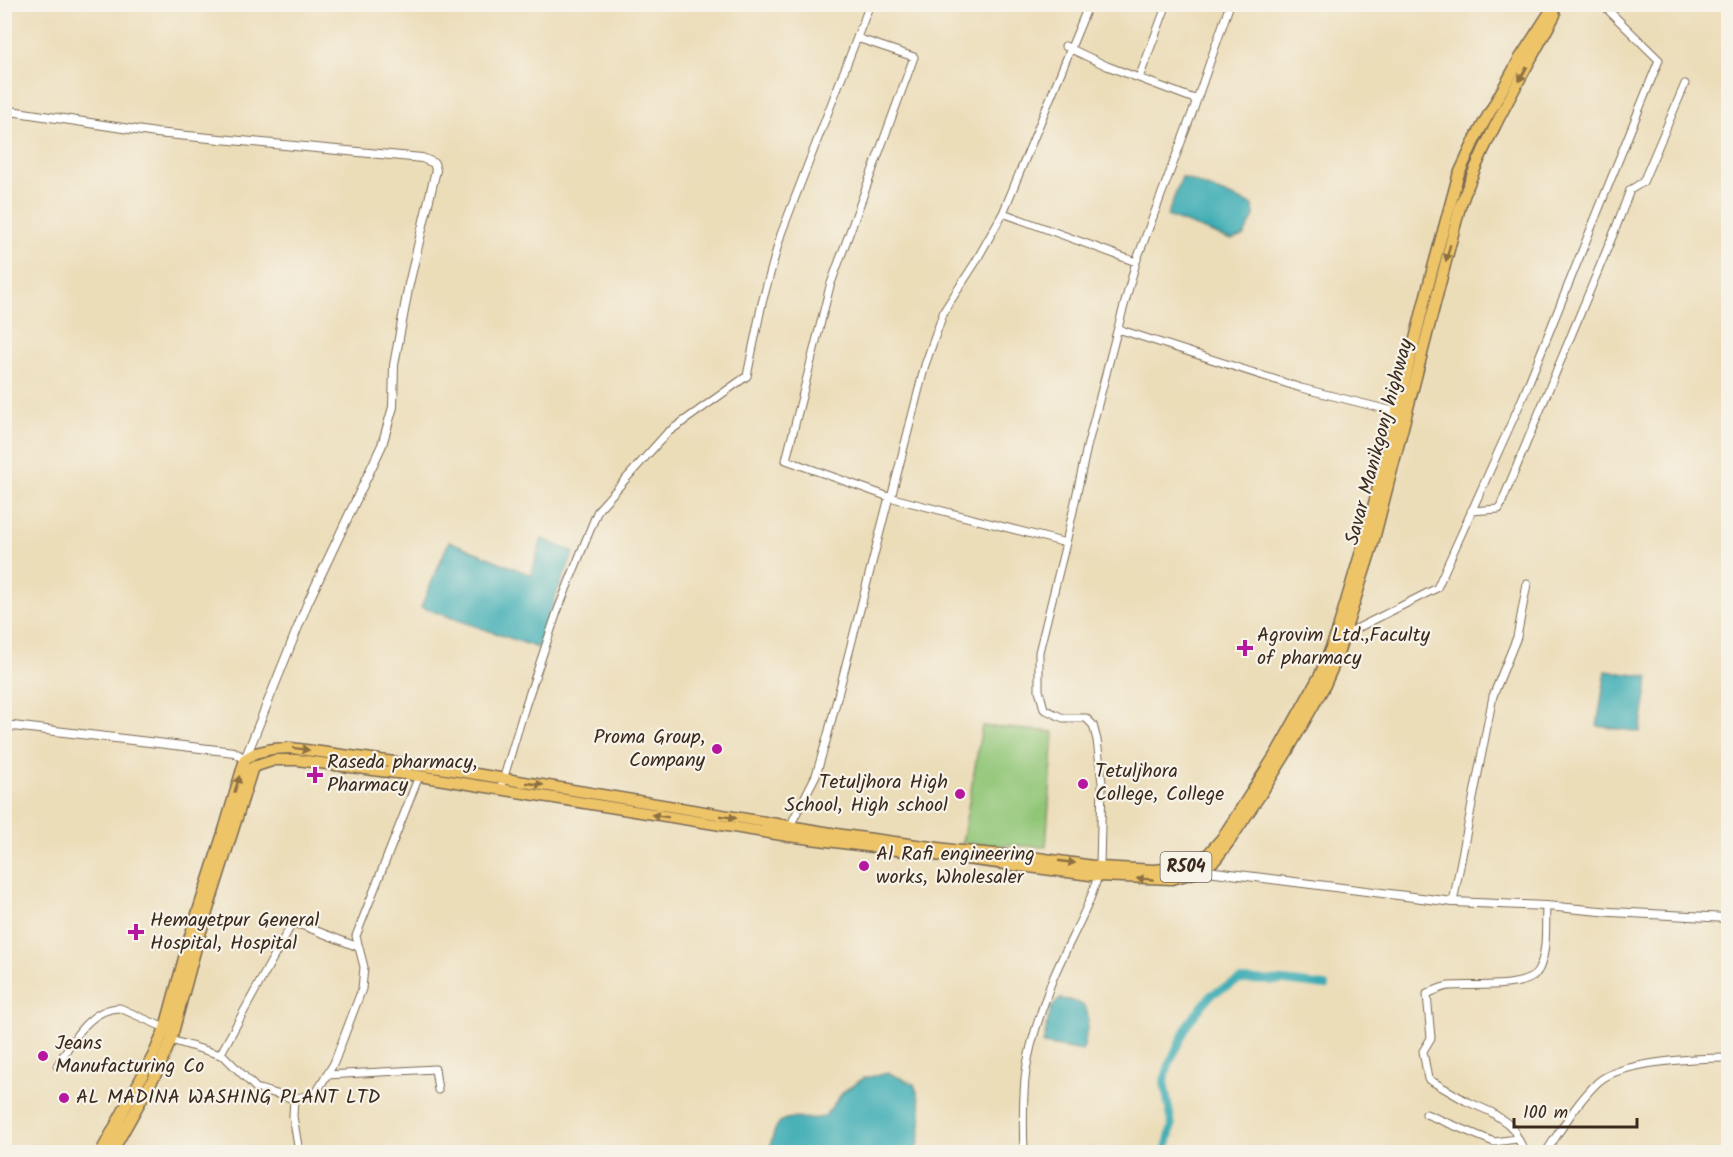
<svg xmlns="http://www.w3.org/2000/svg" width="1733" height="1157" font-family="Kalam,sans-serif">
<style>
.green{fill:#91c677;stroke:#66784a;stroke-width:1.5}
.water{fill:#3aacb4;stroke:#3a6b69;stroke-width:1.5}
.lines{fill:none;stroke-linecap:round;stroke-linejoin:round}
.canal{stroke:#3aacb4;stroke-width:8}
.minor-casing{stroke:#796954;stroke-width:9}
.tertiary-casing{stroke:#796954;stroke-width:10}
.primary-casing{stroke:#796954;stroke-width:13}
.minor{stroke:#fff;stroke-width:7}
.tertiary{stroke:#fff;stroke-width:8}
.primary{stroke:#eec469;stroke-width:10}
.oneway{fill:#8c6f40}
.poi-dot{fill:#b5179e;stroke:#f7f3e8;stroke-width:2}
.labels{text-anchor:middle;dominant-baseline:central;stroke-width:4.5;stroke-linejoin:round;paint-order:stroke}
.shield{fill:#f7f3e8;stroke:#73665b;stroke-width:1.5}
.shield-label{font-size:18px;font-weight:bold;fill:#3b2a1e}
.street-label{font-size:20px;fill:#3b2a1e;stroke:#f7f3e8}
.poi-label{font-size:20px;fill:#3b2a1e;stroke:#f7f3e8;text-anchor:start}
</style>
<rect width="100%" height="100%" fill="#f7f3e8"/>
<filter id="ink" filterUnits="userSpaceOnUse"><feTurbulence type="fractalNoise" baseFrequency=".0167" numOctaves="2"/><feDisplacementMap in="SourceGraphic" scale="12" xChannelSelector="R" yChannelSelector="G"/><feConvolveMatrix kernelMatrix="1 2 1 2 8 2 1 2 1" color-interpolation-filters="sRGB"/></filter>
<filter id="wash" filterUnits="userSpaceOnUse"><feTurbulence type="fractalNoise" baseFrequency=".008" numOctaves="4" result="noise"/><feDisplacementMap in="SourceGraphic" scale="24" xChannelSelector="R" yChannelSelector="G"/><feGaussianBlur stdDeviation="1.35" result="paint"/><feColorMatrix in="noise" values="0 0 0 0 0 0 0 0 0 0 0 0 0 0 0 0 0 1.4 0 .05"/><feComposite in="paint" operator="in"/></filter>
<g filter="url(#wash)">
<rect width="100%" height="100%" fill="#ecddb9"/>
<path class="green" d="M982,726L1054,732L1046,847L962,843Z"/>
<path class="water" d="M1182,177L1253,205L1254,216L1244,236L1231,240L1167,216Z
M542,539L574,552L556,595L538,648L421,607L449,541L531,575Z
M1606,671L1649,677L1640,732L1597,726Z
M1060,999C1085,1001 1092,1008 1086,1033C1085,1039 1085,1046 1082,1051L1043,1044L1051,1008Z
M889,1073L914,1084C925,1110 922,1125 917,1152H769C778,1103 789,1124 824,1117L844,1091L864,1078Z"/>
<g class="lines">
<path class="canal" d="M1165,1152L1172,1126L1164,1081L1170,1062L1189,1022L1212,994L1240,980L1284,981L1325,986"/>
</g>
</g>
<g filter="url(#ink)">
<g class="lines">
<defs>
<path id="minor" d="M1089,4L1003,213L1136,262
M857,38L914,57L830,286L786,460L889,497L1066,543
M1065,46L1107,66L1197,100
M1139,78L1167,4
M1118,329L1301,388L1397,412
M891,498L925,365L944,311L975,263L1003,213
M1471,511L1499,509L1615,230L1630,190L1643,182L1685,84
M1346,634L1437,588L1523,397L1659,60L1602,4
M500,790L525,707L557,612L598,510L667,433L747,376L762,303L781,234L870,4
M788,830L816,775L827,738L889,497
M1453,902L1493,696L1517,637L1527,584
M171,1040L224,1056L256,1088L294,1099
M220,1055L290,927L295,924L304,926L358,947
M57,1066C71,1043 89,1008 120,1008L165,1028
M327,1075L435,1069L438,1090
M1426,1114L1494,1142L1517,1139
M299,1152L293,1116L294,1099L316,1093L334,1063L362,989L364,967L356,936L419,776
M1024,1152C1023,1128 1023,1103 1025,1079C1028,1048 1040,1015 1050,986C1065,946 1091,909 1100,867L1102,783L1097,740L1093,725L1086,718H1063L1044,709L1039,690V652L1066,543L1087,447L1116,335L1136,262L1194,108L1230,4
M1525,1152L1513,1129L1507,1123L1491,1112L1466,1101L1428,1079L1423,1051L1431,1038L1427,994C1434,991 1441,987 1449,986C1469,984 1528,990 1538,971C1548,952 1545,926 1546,906
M1546,1152C1562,1128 1577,1102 1598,1082C1621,1061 1698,1058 1728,1058"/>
<path id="tertiary" d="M4,110L156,133L422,158L434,163L436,170L409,284L394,365L393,407L382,445L308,602L245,759L234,752L4,725
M1199,870L1453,902L1546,906L1611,912L1728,918"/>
<path id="primary" d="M253,767L275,760H297L419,776L788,836L1098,876L1172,879L1202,871L1216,859L1231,839L1259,797L1287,752L1324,687L1336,660L1372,547L1460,207C1484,139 1521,78 1555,15
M101,1152L154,1054L165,1028L190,936L225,827L245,759L255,753L272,749L291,748L446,769L843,835L953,850L1038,858L1100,867L1155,870L1191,866L1208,854L1222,838L1242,807L1277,752L1320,675L1336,635L1367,531L1431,275L1458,176L1476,137L1520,58L1555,4
M112,1152L159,1068L171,1040L197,944L253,767"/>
</defs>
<use href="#minor" class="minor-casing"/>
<use href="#tertiary" class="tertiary-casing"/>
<use href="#primary" class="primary-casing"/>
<use href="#minor" class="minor"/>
<use href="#tertiary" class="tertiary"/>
<use href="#primary" class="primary"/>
</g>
<defs><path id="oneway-solid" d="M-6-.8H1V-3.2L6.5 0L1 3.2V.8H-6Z" transform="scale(1.5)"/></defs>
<g class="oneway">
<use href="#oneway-solid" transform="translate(1523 74) rotate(119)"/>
<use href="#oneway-solid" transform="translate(1448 253) rotate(105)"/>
<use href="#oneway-solid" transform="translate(301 749) rotate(7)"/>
<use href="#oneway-solid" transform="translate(237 784) rotate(-73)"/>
<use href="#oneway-solid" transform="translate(535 784) rotate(8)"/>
<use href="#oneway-solid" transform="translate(660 816) rotate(-171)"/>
<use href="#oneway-solid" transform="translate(728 817) rotate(9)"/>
<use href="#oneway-solid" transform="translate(1067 862) rotate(8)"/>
<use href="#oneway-solid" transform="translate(1145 879) rotate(-177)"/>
</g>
</g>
<g class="poi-dot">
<path d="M1242 639h6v6h6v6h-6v6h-6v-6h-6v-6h6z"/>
<circle cx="717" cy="749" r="6"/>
<path d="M312 766h6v6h6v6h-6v6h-6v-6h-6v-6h6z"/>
<circle cx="1083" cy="784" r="6"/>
<circle cx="960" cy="794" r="6"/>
<circle cx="864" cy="866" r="6"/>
<path d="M133 923h6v6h6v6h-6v6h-6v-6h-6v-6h6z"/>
<circle cx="43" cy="1056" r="6"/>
<circle cx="64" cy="1098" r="6"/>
</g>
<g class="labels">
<rect class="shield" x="1160.5" y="852" width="51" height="30" rx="4.5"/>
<g class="shield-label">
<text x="1186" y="867">R504</text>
</g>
<g class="street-label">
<text transform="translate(1380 442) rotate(-75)">Savar Manikgonj highway</text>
</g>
<g class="poi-label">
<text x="1257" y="636">Agrovim Ltd.,Faculty<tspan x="1257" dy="23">of pharmacy</tspan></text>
<text x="705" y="738" text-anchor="end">Proma Group,<tspan x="705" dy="23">Company</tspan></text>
<text x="327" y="763">Raseda pharmacy,<tspan x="327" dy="23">Pharmacy</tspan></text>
<text x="1095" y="772">Tetuljhora<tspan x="1095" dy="23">College, College</tspan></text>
<text x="948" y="783" text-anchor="end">Tetuljhora High<tspan x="948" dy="23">School, High school</tspan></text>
<text x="876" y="855">Al Rafi engineering<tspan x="876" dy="23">works, Wholesaler</tspan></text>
<text x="150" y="921">Hemayetpur General<tspan x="150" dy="23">Hospital, Hospital</tspan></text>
<text x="55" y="1044">Jeans<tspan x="55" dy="23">Manufacturing Co</tspan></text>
<text x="76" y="1098">AL MADINA WASHING PLANT LTD</text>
</g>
</g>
<rect width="1733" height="1157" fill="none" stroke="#f7f3e8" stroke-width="24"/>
<path d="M1514 1118v9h123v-9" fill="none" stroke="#3b2a1e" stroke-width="3"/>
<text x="1523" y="1118" font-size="18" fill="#3b2a1e" stroke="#f7f3e8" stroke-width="4.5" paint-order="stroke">100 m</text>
</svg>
